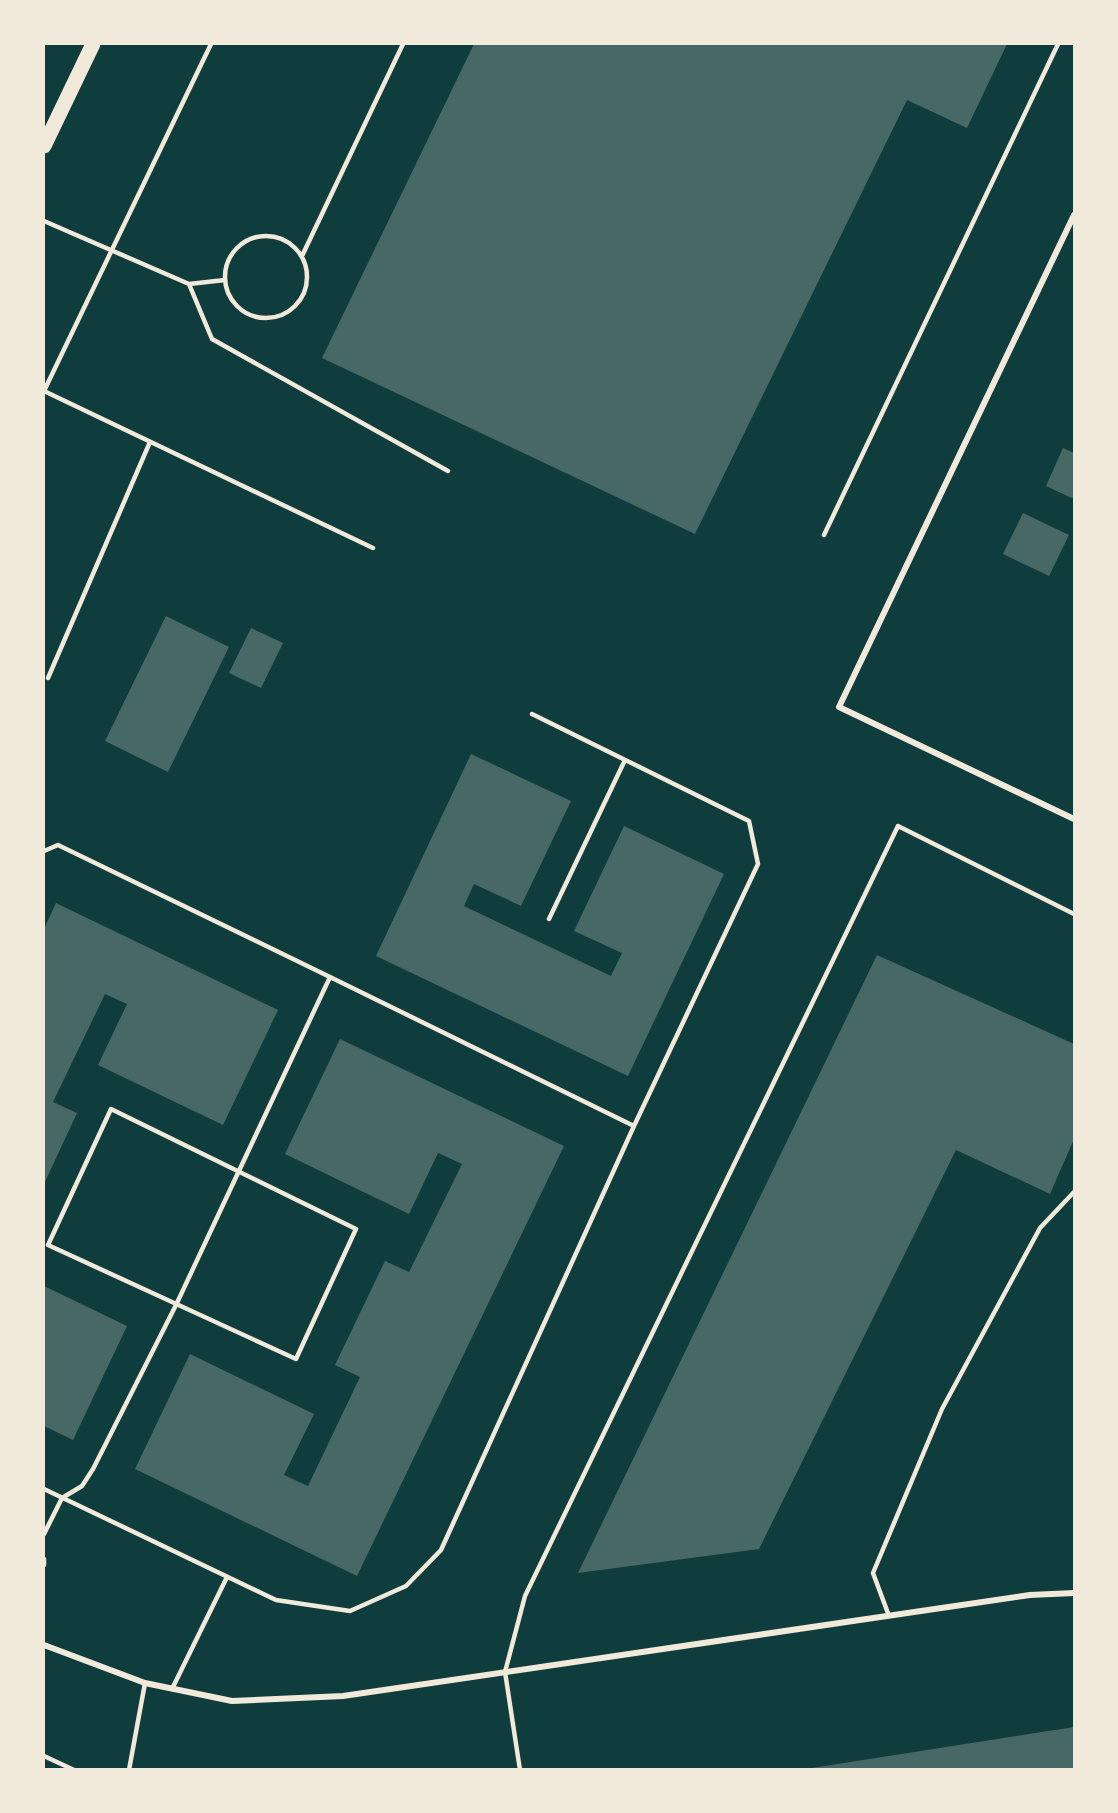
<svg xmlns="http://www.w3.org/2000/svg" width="1118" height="1813" font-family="'PT Sans Narrow',sans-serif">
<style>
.building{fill:#486865}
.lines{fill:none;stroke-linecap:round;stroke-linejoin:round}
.service{stroke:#f1e9da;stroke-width:4.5}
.minor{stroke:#f1e9da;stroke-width:6}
.primary{stroke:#f1e9da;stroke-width:15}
</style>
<rect width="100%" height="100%" fill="#0f3d3e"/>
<path class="building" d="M474,44H1007L967,128L907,100L695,534L322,358Z
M1063,448L1074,453V499L1046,486Z
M1023,513L1069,535L1049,576L1003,554Z
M166,616L229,647L168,772L105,741Z
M251,628L283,643L261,688L229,673Z
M471,754L571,801L521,906L474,884L464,906L611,976L622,953L574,931L624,826L724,874L628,1076L376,956Z
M56,903L278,1010L223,1125L98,1065L127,1004L105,994L53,1102L77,1113L44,1184V929Z
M877,955L1074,1044V1139L1050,1194L956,1150L759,1549L578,1573Z
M340,1039L564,1146L357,1576L135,1469L190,1354L314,1414L284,1475L308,1486L360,1377L335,1365L385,1261L409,1272L462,1164L438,1153L409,1214L285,1154Z
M44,1286L127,1326L73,1440L44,1426Z
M1074,1727V1770H812V1768Z"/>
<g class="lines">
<path class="service" d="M44,221L189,284L225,280
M225 277a41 41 0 1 1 82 0a41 41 0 1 1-82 0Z
M302,256L403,44
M189,284L212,339L448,471
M44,391L211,44
M44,391L373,548
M824,535L1058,44
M48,678L150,442
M44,851L58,845L330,977L176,1305L93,1469L82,1486L62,1498L44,1534
M549,919L625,760
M330,977L634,1126L758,864L749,821L532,714
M111,1109L356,1229L296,1359L48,1245Z
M44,1489L276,1600L350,1611L406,1586L441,1550L634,1126
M44,1559V1565
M889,1616L873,1573L942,1409L1040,1228L1074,1192
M172,1689L227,1577
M44,1756L74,1770
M129,1770L145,1683
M520,1770L505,1672L525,1596L898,826L1074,914"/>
<path class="minor" d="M1074,215L839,707L1074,819
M44,1645L145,1683L232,1701L343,1696L1030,1595L1074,1593"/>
<path class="primary" d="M44,146L93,44"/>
</g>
<rect width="1118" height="1813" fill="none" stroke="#f1e9da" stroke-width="90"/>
</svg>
